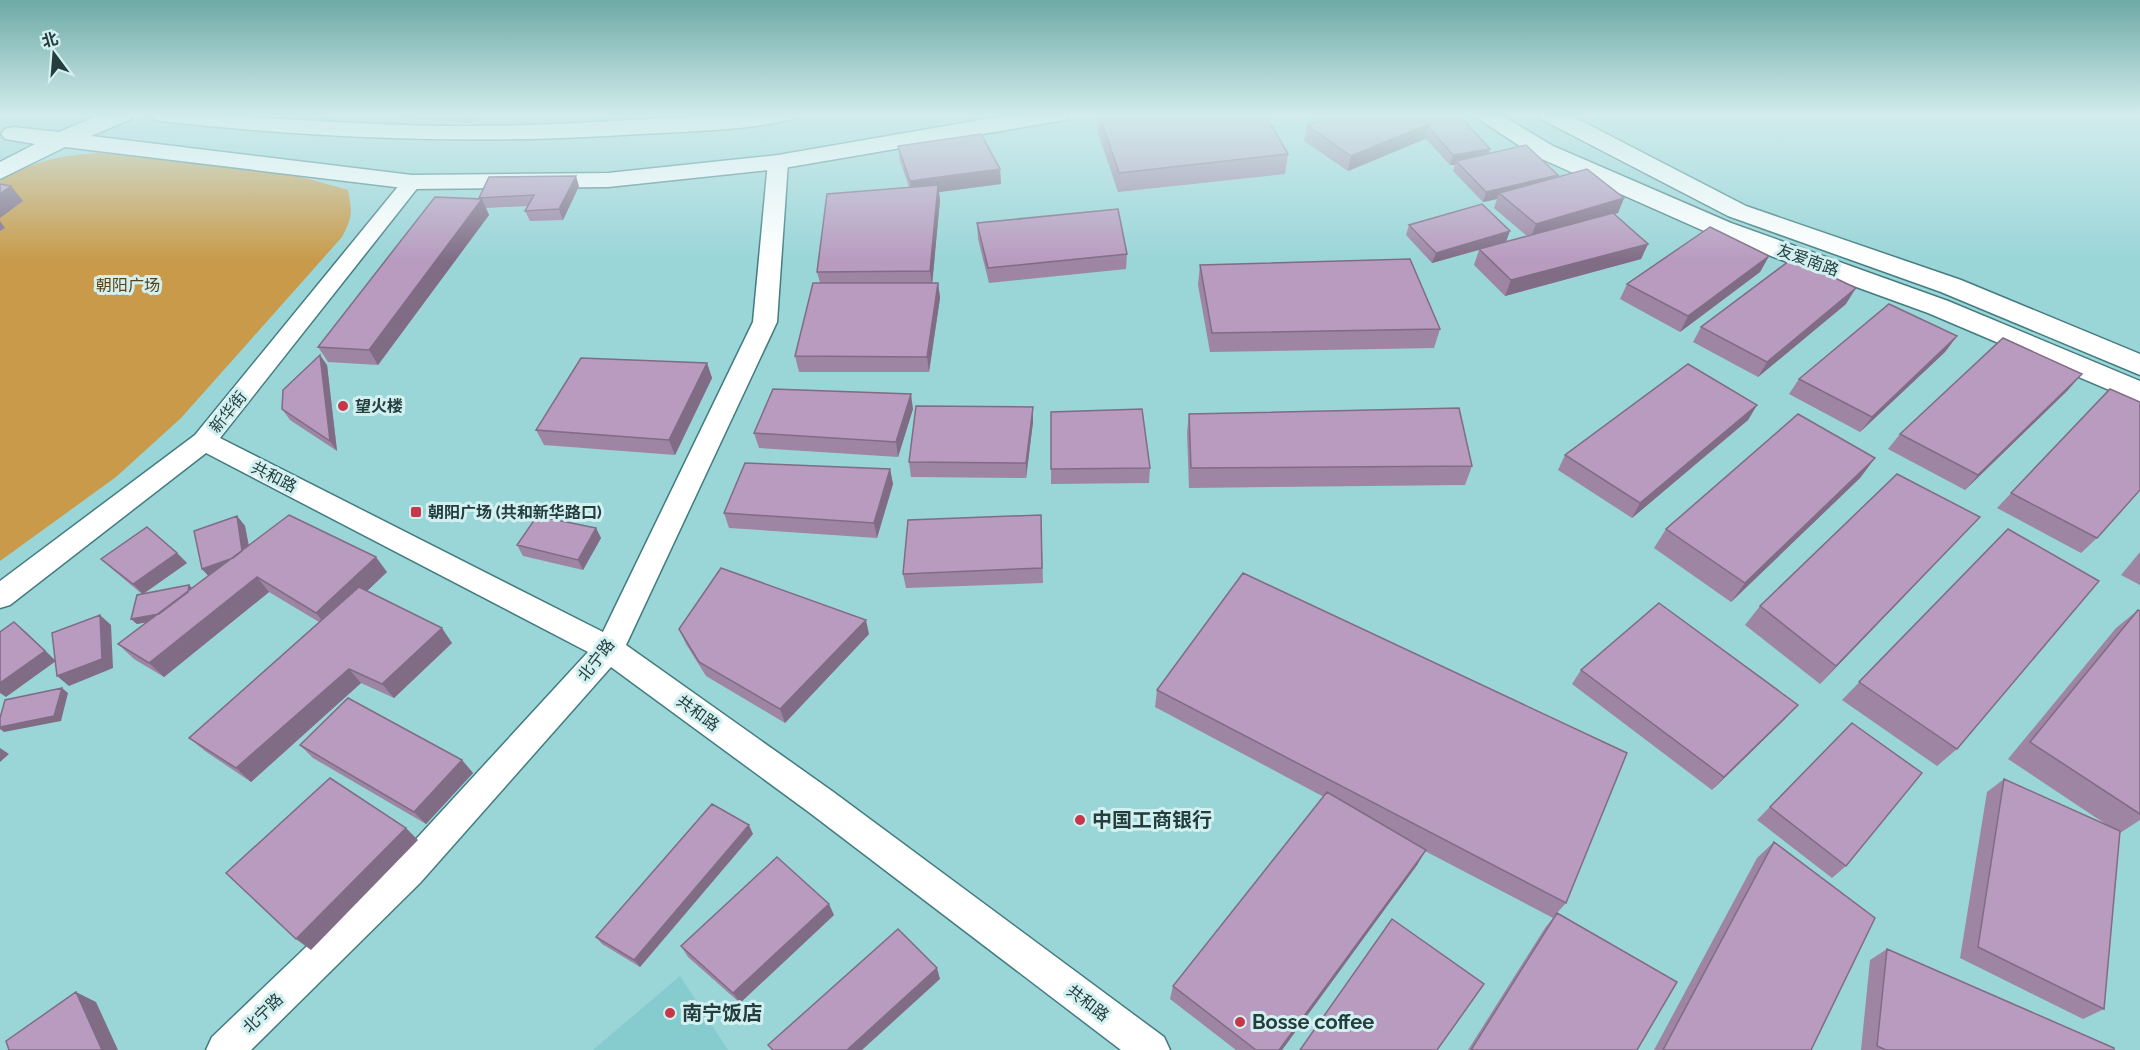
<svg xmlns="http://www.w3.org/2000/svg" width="2140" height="1050" font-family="Raleway,'Noto Sans SC',sans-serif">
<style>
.built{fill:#86cbce}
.green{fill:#c89a49}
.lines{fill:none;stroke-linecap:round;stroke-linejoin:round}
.minor-casing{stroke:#437c7f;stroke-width:3}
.primary-casing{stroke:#437c7f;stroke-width:3}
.minor{fill:#fff;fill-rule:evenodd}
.primary{fill:#fff;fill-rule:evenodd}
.wall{fill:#9e85a4}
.shaded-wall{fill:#816c86}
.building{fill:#b89bbf;stroke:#816c86;stroke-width:1.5}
.poi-dot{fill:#c83748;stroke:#d3f0f1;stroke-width:2}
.labels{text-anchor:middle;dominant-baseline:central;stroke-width:6;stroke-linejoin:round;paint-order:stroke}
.street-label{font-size:16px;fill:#243d3e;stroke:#d3f0f1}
.park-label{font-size:16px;fill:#5b4216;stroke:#d3f0f1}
.poi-label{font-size:16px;font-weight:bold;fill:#243d3e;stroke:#d3f0f1;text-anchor:start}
.near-poi-label{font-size:20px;font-weight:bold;fill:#243d3e;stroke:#d3f0f1;text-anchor:start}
</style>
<rect width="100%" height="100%" fill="#9ad5d8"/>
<path class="built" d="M680,976L728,1050H593Z"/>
<path class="green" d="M99,153L288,173L348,190C352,212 353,216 342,237L181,418L116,477L0,561V181C31,161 63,155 99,153Z"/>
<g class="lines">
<defs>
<path id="minor" d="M778,156L785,158L788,162L777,322L626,645L832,791L1164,1037L1170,1050H1121L810,813L611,667L420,883L251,1050H206L212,1037L396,861L588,652L206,453L10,605L0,608V581L195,435L405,178H419L422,182L419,186L220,438L603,632L753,322L768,162L771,158Z"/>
<path id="primary" d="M102,114H134L131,119L91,136L412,175L608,173L778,155L1015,114H1070L1067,119L1059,121L778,169L608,187L412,189L65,147L0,179V162L35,144L5,139L1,134L5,129L13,127L59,132Z
M150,114C258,114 365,127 473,126C581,126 688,114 796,114L793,119C744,131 690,131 639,134C479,145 320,139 161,121L153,119Z
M1471,114H1499L1553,146L1731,223L1948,301L2140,381V403L1928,313L1713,235L1535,156Z
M1538,114H1568L1746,206L1961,280L2140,354V375L1941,292L1728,216L1541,119Z"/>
</defs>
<use href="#minor" class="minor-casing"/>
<use href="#primary" class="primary-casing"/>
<use href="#minor" class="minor"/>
<use href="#primary" class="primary"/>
</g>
<path class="wall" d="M372,114H477L471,123Z
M1099,114L1288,154L1285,174L1118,192L1098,133Z
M1423,120L1490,149L1489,153L1624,198L1618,213L1614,214L1648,244L1641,259L1505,296L1474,265L1479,250L1432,263L1406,235L1409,225L1506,242L1527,236L1494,208L1497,199L1483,202L1453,171L1455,165H1450L1425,138V139L1348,171L1304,141L1307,125Z
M898,146L1000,169L1001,184L939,192L940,200L932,283H938L940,298L929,372H799L795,356L820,283L817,272L909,187L900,161Z
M579,186L563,220L530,221L525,211L528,206L486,208L489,215L378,365L328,362L318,347L480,199L479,198Z
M977,223L1127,254L1126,269L989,283L978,239Z
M1769,256L1760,272L1680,332L1620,299L1627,284Z
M1200,265L1440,329L1434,348L1210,352L1198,285Z
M1846,304L1758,377L1693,342L1701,327Z
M1957,336L1945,352L1860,432L1789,394L1799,379Z
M707,363L712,378L675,455L544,445L536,430Z
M327,365L337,451L290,420L282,409Z
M2110,389L2097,538L2081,553L1997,508Z
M2068,390L1965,490L1888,449L1900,434Z
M1757,405L1748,420L1632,518L1558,470L1565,455Z
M913,409L898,457L759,448L754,433Z
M1189,414L1472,466L1465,485L1189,488L1187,433Z
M1033,422L1026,478L911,477L909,462Z
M1875,458L1860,478L1731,602L1654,548L1666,529Z
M1150,468L1149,483L1051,484V469Z
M890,469L893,484L877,538L729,528L724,513Z
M1041,515L1043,583L906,588L903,574Z
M237,516L245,526L249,546L387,572L367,591L452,643L394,698L361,683L251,782L205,751L189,738L319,622L269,592L164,677L134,659L118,644L148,622L137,624L131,619L142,594L112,569L101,559L177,553L187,563L143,594L189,585L192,588L209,576L202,569Z
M596,528L601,538L583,570L523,556L517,545Z
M2008,529L1957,749L1937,766L1842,700Z
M1962,536L1820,684L1745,625L1760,606Z
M2140,552V585L2121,575Z
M2138,610L2140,611V820L2120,833L2104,1009L2083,1019L1960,958L1987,792L2004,779L2107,825L2008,759L2116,628Z
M679,629L869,634L785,723L706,676L686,644Z
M1581,670L1785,719L1712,790L1572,684Z
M1157,690L1566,903L1557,913L1637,1050H1468L1545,928L1553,918L1425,851L1417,865L1282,1050H1236L1170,999L1173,986L1324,797L1155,707Z
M1852,723L1846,866L1832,878L1757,820Z
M300,745L462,760L473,773L426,824L313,758Z
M753,834L640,967L602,944L596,937Z
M1774,842L1811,1050H1654L1757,858Z
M834,915L740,1003L688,957L681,946Z
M1887,949L2114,1050H1861L1870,960Z"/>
<path class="shaded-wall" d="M467,114H477L471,123Z
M1429,124L1425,139L1348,171L1351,156Z
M1490,149L1487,159L1456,161L1455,165H1450L1453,155Z
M1000,169L1001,184L939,192L940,200L932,286L930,271L912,196L910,181Z
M1558,175L1555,185L1499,193L1497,199L1483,202L1486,192Z
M576,176L579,186L563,220L559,209Z
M11,186L23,201L0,218V194Z
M1624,198L1618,213L1530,239L1536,224Z
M482,199L489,215L378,365L369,350Z
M0,221L5,228L0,231Z
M1510,231L1506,242L1432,263L1436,253Z
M1648,244L1641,259L1505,296L1511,280Z
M1769,256L1760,272L1680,332L1688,316Z
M938,283L940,298L929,372L927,357Z
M1856,288L1846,304L1758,377L1767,362Z
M1957,336L1945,352L1860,432L1872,417Z
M320,355L327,365L337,451L330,441Z
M707,363L712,378L675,455L669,440Z
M2082,374L2068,390L1965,490L1978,475Z
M911,394L913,409L898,457L896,442Z
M1757,405L1748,420L1632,518L1640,503Z
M1033,407V422L1026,478V463Z
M1875,458L1860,478L1731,602L1745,583Z
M890,469L893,484L877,538L874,523Z
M237,516L245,526L252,564L211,579L202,569Z
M1980,517L1962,536L1820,684L1836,666Z
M596,528L601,538L583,570L578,560Z
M177,553L187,563L143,594L133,584Z
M376,557L387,572L328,628L316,613Z
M257,577L269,592L164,677L149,663Z
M189,585L194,590L189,614L137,624L131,619Z
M100,615L111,625L113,668L69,686L57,676Z
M866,620L869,634L785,723L780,709Z
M14,622L26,632L56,661L6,697L0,693V683Z
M442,628L452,643L394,698L382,684Z
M349,669L361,683L251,782L236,768Z
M62,688L68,693L61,721L4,732L0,729V727Z
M1798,705L1785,719L1712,790L1724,777Z
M0,748L9,754L0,762Z
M462,760L473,773L426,824L414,812Z
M749,825L753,834L640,967L634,960Z
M406,828L418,840L311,950L296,939Z
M1426,850L1417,865L1282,1050H1279Z
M829,904L834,915L740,1003L733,993Z
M937,968L940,979L862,1050H847Z
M76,992L96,1002L118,1050H102Z"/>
<path class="building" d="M1099,114H1265L1288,154L1119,173Z
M1334,114H1415L1429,124L1351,156L1307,125Z
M1452,114H1458L1490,149L1453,155L1428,127L1429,124L1423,120Z
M981,134L1000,169L910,181L898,146Z
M1526,145L1558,175L1486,192L1456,161Z
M1587,169L1624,198L1536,224L1499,193Z
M576,176L559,209L525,211L534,195L479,198L489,177Z
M0,184L11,186L0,194Z
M938,185L930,271L817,272L827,194Z
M435,197L482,199L369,350L318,347Z
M1482,204L1510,231L1436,253L1409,225Z
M1118,209L1127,254L988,268L977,223Z
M1613,213L1648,244L1511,280L1479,249Z
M1710,227L1769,256L1688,316L1627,284Z
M1793,258L1856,288L1767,362L1701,327Z
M1410,259L1440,329L1212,333L1200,265Z
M813,283H938L927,357L795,356Z
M1889,304L1957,336L1872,417L1799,379Z
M2003,338L2082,374L1978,475L1900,434Z
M320,355L330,441L282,409L283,390Z
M581,358L707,363L669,440L536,430Z
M1688,364L1757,405L1640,503L1565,455Z
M773,389L911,394L896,442L754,433Z
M2110,389L2140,402V490L2097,538L2011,493Z
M916,406L1033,407L1026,463L909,462Z
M1459,408L1472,466L1191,468L1189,414Z
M1142,409L1150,468L1051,469V412Z
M1798,414L1875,458L1745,583L1666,529Z
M745,463L890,469L874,523L724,513Z
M1897,474L1980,517L1836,666L1760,606Z
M289,515L376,557L316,613L257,577L149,663L118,644Z
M1041,515L1042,568L903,574L908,520Z
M237,516L242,551L233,558L202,569L194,531Z
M537,516L596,528L578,560L517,545Z
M147,527L177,553L133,584L101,559Z
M2008,529L2099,581L1957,749L1859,682Z
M721,568L866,620L780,709L699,662L679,629Z
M1243,573L1627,753L1566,903L1157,690Z
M189,585L188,592L159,614L131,619L137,595Z
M359,587L442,628L382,684L349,669L236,768L189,738Z
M1659,603L1798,705L1724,777L1581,670Z
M2138,610L2140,611V814L2030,742Z
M100,615L102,659L57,676L52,633Z
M14,622L45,651L0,683V632Z
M62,688L54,716L0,727V718L5,700Z
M348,698L462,760L414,812L300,745Z
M1852,723L1922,773L1846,866L1770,807Z
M330,778L406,828L296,939L226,873Z
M2004,779L2120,831L2104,1009L1978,947Z
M1327,792L1426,850L1279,1050H1256L1173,986Z
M712,804L749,825L634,960L596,937Z
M1774,842L1875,918L1811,1050H1663Z
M777,857L829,904L733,993L681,946Z
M1557,913L1677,982L1637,1050H1471Z
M1392,919L1484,984L1437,1050H1300Z
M898,929L937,968L847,1050H773L768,1045Z
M1887,949L2114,1048V1050H1886L1877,1046Z
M76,992L102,1050H9L6,1041Z"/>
<linearGradient id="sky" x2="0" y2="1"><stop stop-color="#6eaaa6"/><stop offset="0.44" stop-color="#d2eced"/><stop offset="1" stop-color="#d2eced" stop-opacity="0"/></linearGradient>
<rect width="2140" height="261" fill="url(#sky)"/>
<g class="poi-dot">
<circle cx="343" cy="406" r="6"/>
<rect x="410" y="506" width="12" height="12" rx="3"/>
<circle cx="1080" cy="820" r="6"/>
<circle cx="670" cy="1013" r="6"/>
<circle cx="1240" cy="1022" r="6"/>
</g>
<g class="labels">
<g class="street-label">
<text transform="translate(1808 260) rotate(20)">友爱南路</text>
<text transform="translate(228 412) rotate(-51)">新华街</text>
<text transform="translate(274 477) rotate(27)">共和路</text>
<text transform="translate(596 660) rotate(-52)">北宁路</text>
<text transform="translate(698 713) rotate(36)">共和路</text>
<text transform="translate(1088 1003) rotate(37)">共和路</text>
<text transform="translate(263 1013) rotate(-44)">北宁路</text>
</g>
<g class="park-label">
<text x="128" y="285">朝阳广场</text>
</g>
<g class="poi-label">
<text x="355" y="406">望火楼</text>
<text x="428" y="512">朝阳广场 (共和新华路口)</text>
</g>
<g class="near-poi-label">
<text x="1092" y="820">中国工商银行</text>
<text x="682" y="1013">南宁饭店</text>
<text x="1252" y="1022">Bosse coffee</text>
</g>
</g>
<g transform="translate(54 54) rotate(344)" stroke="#d3f0f1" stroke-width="4.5" paint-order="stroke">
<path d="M0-4.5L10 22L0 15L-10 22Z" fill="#243d3e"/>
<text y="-9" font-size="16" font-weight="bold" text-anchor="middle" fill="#243d3e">北</text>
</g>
</svg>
